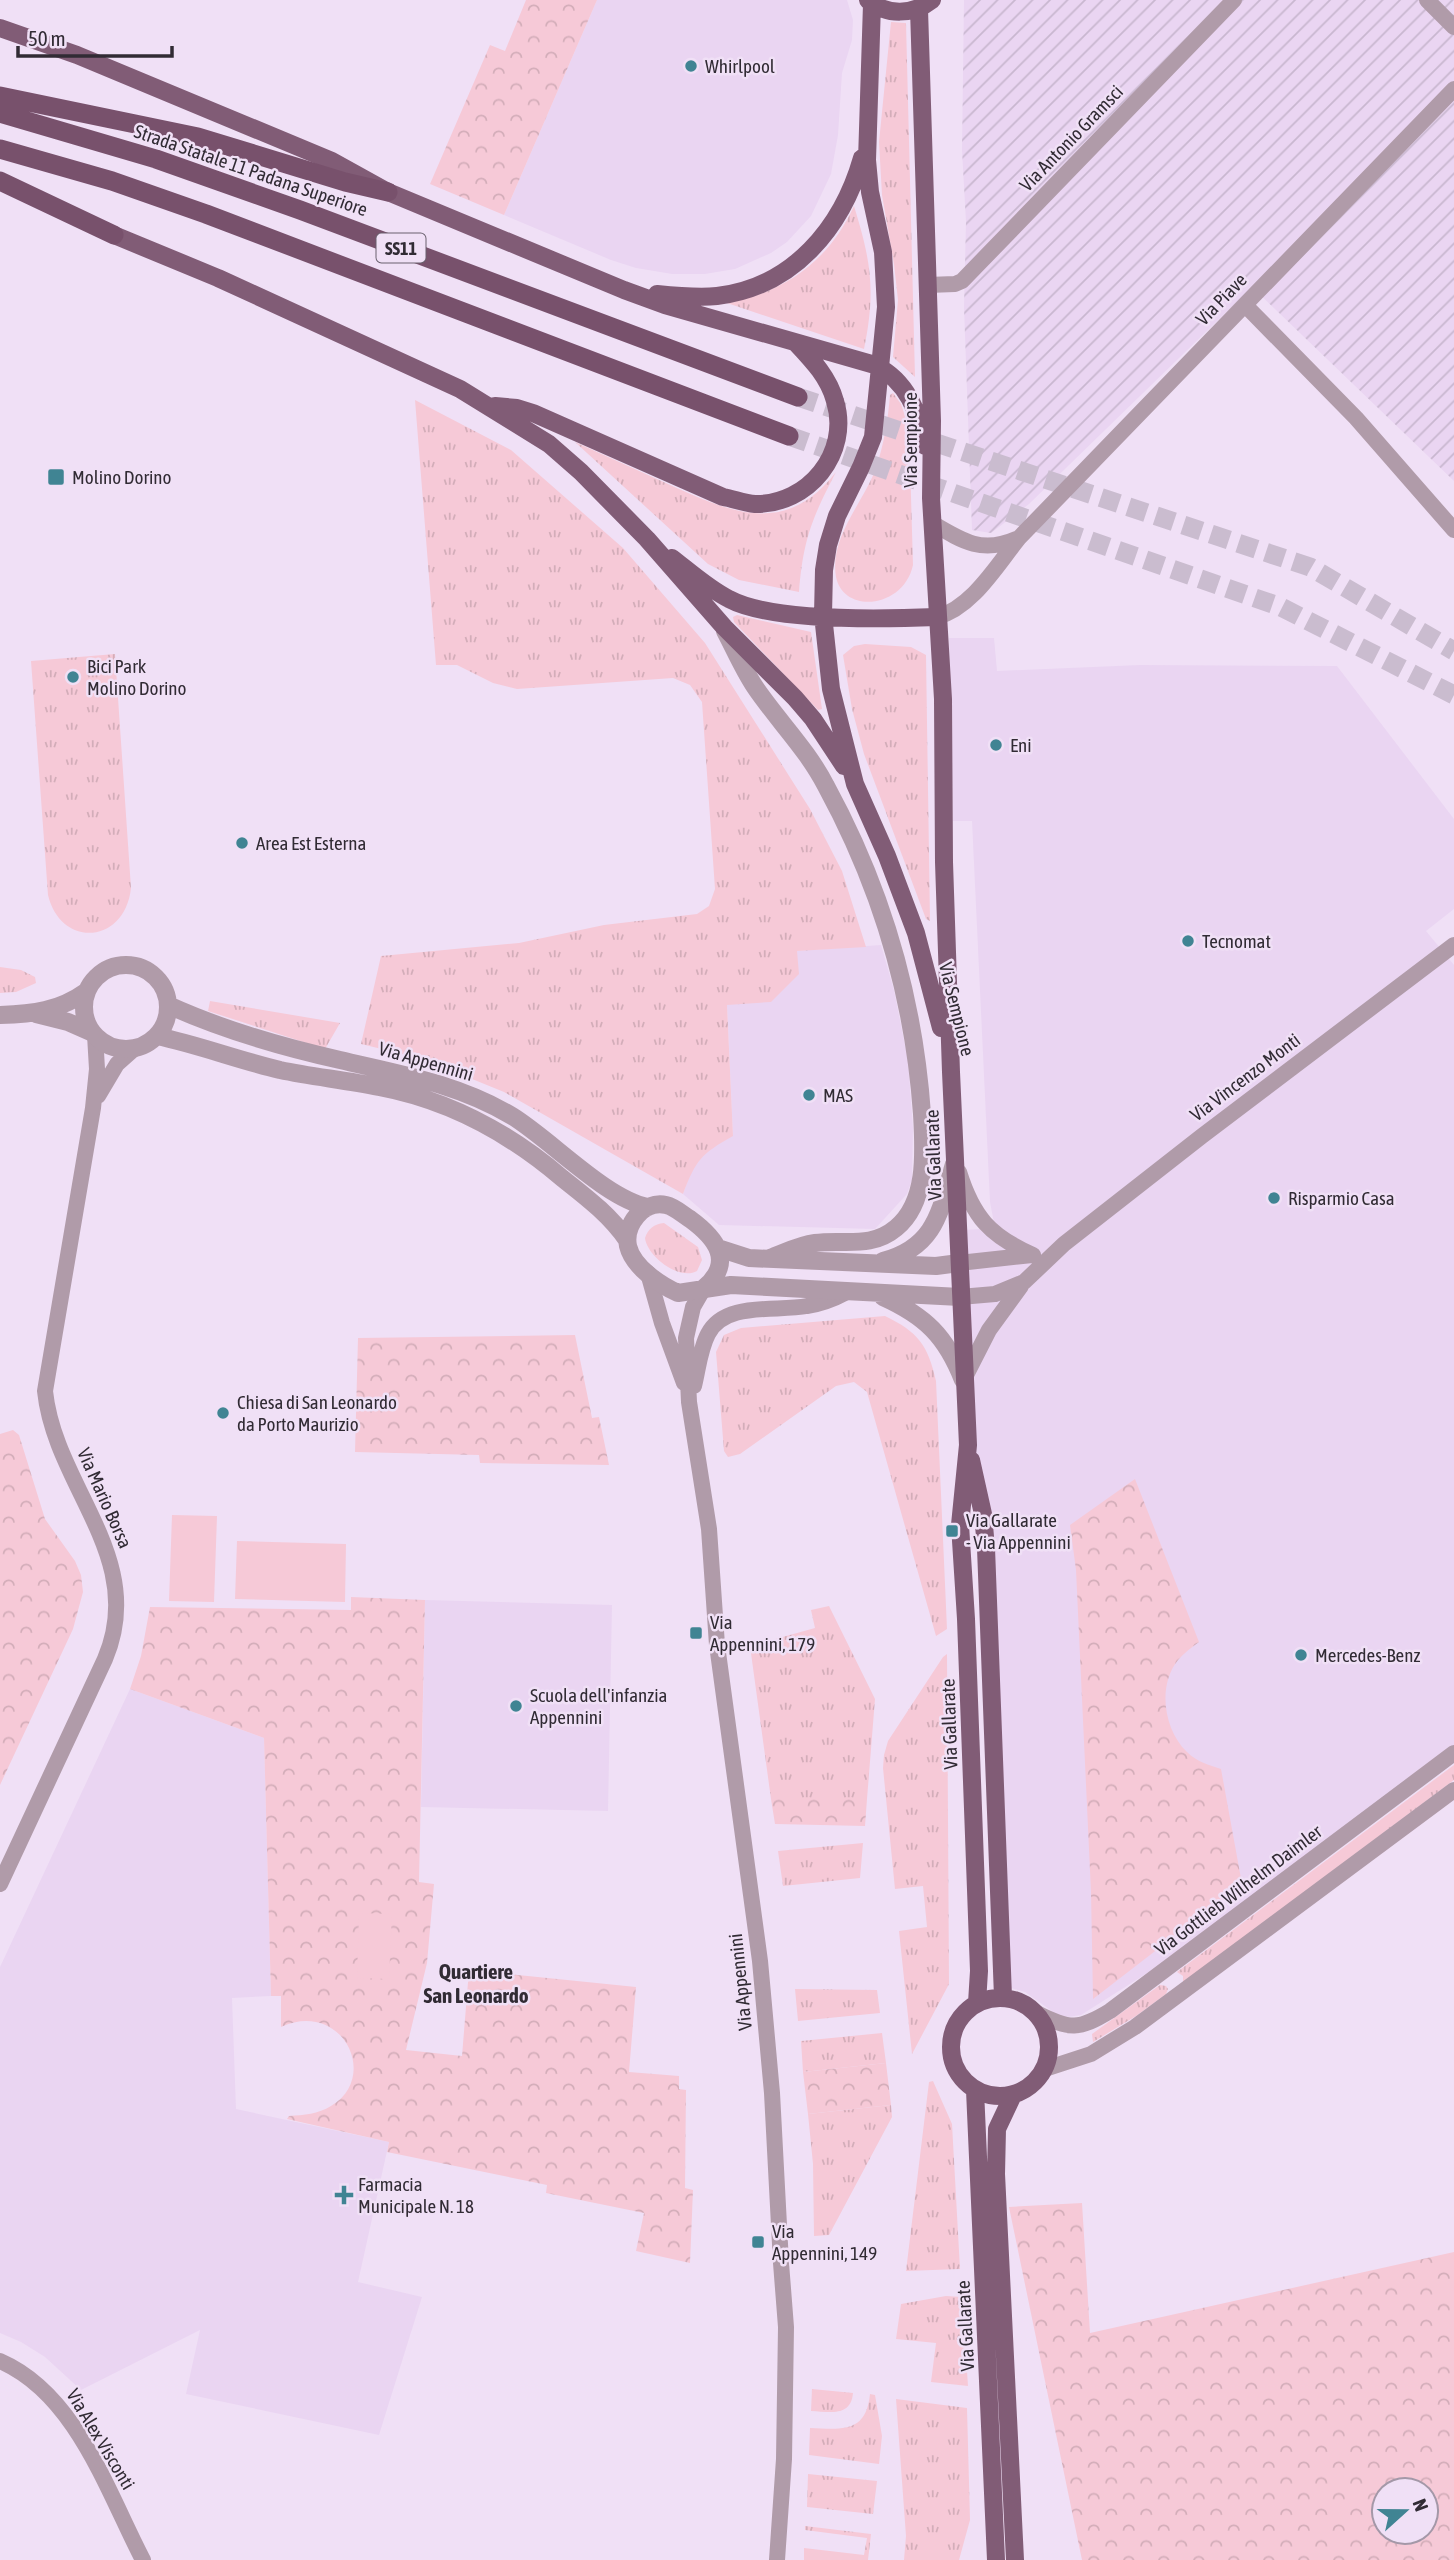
<svg xmlns="http://www.w3.org/2000/svg" width="1454" height="2560" font-family="'Asap Condensed',sans-serif">
<style>
.built{fill:#ead5f2}
.industrial{fill:url(#industrial-furrows)}
.grass{fill:url(#grass-tufts)}
.park{fill:url(#park-crowns);fill-rule:evenodd}
.garden{fill:#f6c9d7}
.lines{fill:none;stroke-linecap:round;stroke-linejoin:round}
.trunk-tunnel{stroke:#cabccf;stroke-width:19;stroke-dasharray:19 10;stroke-linecap:butt}
.minor{stroke:#b09ba9;stroke-width:16}
.tertiary{stroke:#b09ba9;stroke-width:18}
.primary{stroke:#815c76;stroke-width:18}
.trunk{stroke:#78516c;stroke-width:19}
.poi-dot{fill:#408493;stroke:#f0e0f6;stroke-width:2.5}
.labels{text-anchor:middle;dominant-baseline:central;stroke-width:5;stroke-linejoin:round;paint-order:stroke}
.shield{fill:#f0e0f6;stroke:#6a616e;stroke-width:2}
.shield-label{font-size:18px;font-weight:bold;fill:#312b34}
.poi-label{font-size:19px;fill:#312b34;stroke:#f0e0f6;text-anchor:start}
.street-label{font-size:19px;fill:#312b34;stroke:#f0e0f6}
.neighbourhood-label{font-size:21px;font-weight:bold;fill:#312b34;stroke:#f0e0f6}
</style>
<defs>
<pattern id="industrial-furrows" width="10" height="10" patternUnits="userSpaceOnUse" patternTransform="scale(1.75)"><rect width="10" height="10" fill="#ead5f2"/><path d="M-1 1l2-2M0 10L10 0M9 11l2-2" fill="none" stroke="#c9b7d0"/></pattern>
<pattern id="grass-tufts" width="24" height="20" patternUnits="userSpaceOnUse" patternTransform="scale(1.75)"><rect width="24" height="20" fill="#f6c9d7"/><path d="M3 7l-1-3M5 7V3M7 7l1-3M15 17l-1-3M17 17v-4M19 17l1-3" fill="none" stroke="#d3adb9"/></pattern>
<pattern id="park-crowns" width="20" height="18" patternUnits="userSpaceOnUse" patternTransform="scale(1.75)"><rect width="20" height="18" fill="#f6c9d7"/><path d="M2 6a3 3 0 1 1 6 0M12 15a3 3 0 1 1 6 0" fill="none" stroke="#d3adb9"/></pattern>
</defs>
<rect width="100%" height="100%" fill="#f0e0f6"/>
<path class="built" d="M597,0H847L853,20L852,40L842,73L838,135L831,174L811,216L787,242L771,253L735,269L705,274H672L636,268L611,260L504,215Z
M949,638H994L997,671L1140,665L1337,666L1454,819V909L1426,931L1454,965V1746L1155,1968L1081,2015L1068,2017L1056,2014L1025,1992L1011,1988L974,1446L965,1230L995,1228L990,1202L972,821H953Z
M881,945L894,990L908,1060L913,1128L912,1180L907,1194L875,1229L719,1225L683,1194L693,1166L708,1150L733,1135L727,1005L796,951Z
M425,1600L612,1605L608,1811L421,1807Z
M130,1689L264,1738L271,1996L232,1998L236,2109L389,2142L358,2282L422,2297L379,2435L186,2394L200,2330L81,2390L45,2357L21,2342L0,2333V1967Z"/>
<path class="industrial" d="M964,0H1454V481L1252,287L1029,504L991,533L972,530L964,307L966,222L962,150Z"/>
<path class="grass" d="M891,22L906,23L915,377L893,357L898,300L894,264L882,195L879,142Z
M854,206C871,261 876,291 864,349L727,303C785,292 829,261 854,206Z
M893,393L901,404L909,428L913,565C904,608 844,615 836,577C829,537 864,502 876,468C884,444 888,420 890,395Z
M415,400L511,450L623,548L705,643L810,809L842,871L866,947L797,951L799,974L771,1002L727,1005L733,1136C701,1154 696,1160 683,1194L504,1092L423,1059L361,1044L381,956L519,943L604,925L697,914L709,906L715,889L702,702L690,685L673,678L517,689L493,683L457,665H436Z
M575,442C606,456 637,470 668,484C730,512 785,538 836,472C812,518 803,540 799,592L739,580L708,564Z
M737,615L811,632L822,709L818,710L734,622L733,617Z
M865,644L911,647L926,655L930,921L926,919L864,754L852,709L843,655L854,646Z
M115,654L131,888C125,944 61,949 48,895L31,661Z
M0,967L21,970L35,977L36,983L16,992L0,993Z
M210,1001L340,1023L325,1049L208,1011Z
M664,1223L698,1247L702,1260L697,1271C679,1281 647,1256 645,1238C648,1229 654,1224 664,1223Z
M885,1316C918,1332 928,1345 936,1381L947,1629L936,1636L867,1392L854,1382L836,1386L740,1454L728,1457L724,1451L716,1352L724,1335L741,1328Z
M829,1606L875,1699L867,1799H771L750,1646L815,1628L811,1610Z
M947,1654L949,1984L912,2054L899,1931L927,1927L923,1886L895,1889L883,1768L884,1755L888,1741L943,1657Z
M1454,1765V1780L1183,1983V1976L1177,1972Z
M863,1843L860,1878L783,1886L778,1851Z
M1160,1985L1166,1986L1168,1989L1166,1994L1136,2016L1093,2042L1092,2034Z
M795,1989L877,1990L880,2013L798,2021Z
M882,2033L886,2063L803,2072L801,2041Z
M933,2081L952,2124L960,2269L906,2271L929,2082Z
M891,2105L892,2117L829,2235L814,2236L813,2164L808,2114Z
M946,2296L962,2297L968,2386L931,2382L936,2343L896,2339L901,2304Z
M812,2389L853,2393C851,2417 830,2412 811,2411Z
M870,2394L875,2395L882,2436L879,2464L809,2455L810,2428C841,2429 866,2434 870,2394Z
M896,2399L967,2408L970,2520L959,2560H904L906,2536Z
M808,2474L877,2481L873,2514L807,2507Z
M805,2526L871,2534L868,2560H804V2548L864,2555L867,2538L805,2530Z"/>
<path class="park" d="M526,0H597L504,215L430,184L490,45L505,51Z
M575,1335L592,1418L599,1417L609,1465L480,1463L479,1455L355,1452L358,1338Z
M13,1430L19,1435L45,1519L75,1561L81,1575L83,1592L73,1629L0,1785V1434Z
M1135,1479L1199,1642C1192,1647 1184,1653 1178,1660C1157,1686 1164,1730 1187,1752C1197,1762 1209,1765 1221,1769L1242,1884L1093,1999L1091,1892L1076,1570L1070,1525Z
M351,1597L425,1600L419,1882L434,1884L427,1963L406,2050L462,2056L469,1970L636,1987L629,2072L679,2076V2089L686,2090L685,2188L693,2190L690,2263L636,2251L644,2213L546,2193L547,2185L387,2152L389,2142L287,2119L289,2116C304,2115 318,2114 331,2106C381,2076 341,1999 281,2027V1996H271L264,1738L130,1689L141,1656L150,1607L351,1610Z
M771,1799H867L865,1826L775,1824Z
M886,2063L891,2105L808,2114L803,2072Z
M1082,2203L1090,2333L1454,2252V2560H1082L1009,2207ZM1384,2490H1426V2532H1384Z"/>
<path class="garden" d="M172,1515L217,1516L214,1602L169,1601Z
M237,1541L346,1544L345,1602L235,1599Z
M359,1913L392,1914L389,1979L357,1978Z"/>
<g class="lines">
<path class="trunk-tunnel" d="M798,397L1310,567L1454,651
M789,436L1281,607L1454,695"/>
<path class="minor" d="M1427,0L1454,27
M928,285L955,284L962,281L1234,0
M1245,305L1356,418L1454,530
M932,523C962,541 982,554 1016,539
M937,617C972,608 997,565 1019,538L1454,89
M98,1096L117,1064L135,1048
M959,1172C973,1217 990,1236 1033,1255
M959,1263L1032,1255
M648,1273L662,1323L684,1383
M704,1288L693,1307L686,1338L689,1402L709,1529L717,1645L760,1961L772,2093L781,2263L786,2327L784,2459L777,2560
M960,1297L995,1294L1024,1282L1064,1244L1202,1136L1454,945
M965,1377L989,1330L1021,1286
M694,1386C698,1370 700,1349 708,1334C725,1301 776,1312 807,1306C822,1304 834,1299 847,1292
M0,1884L105,1659C148,1558 55,1487 45,1391L93,1108L97,1069L95,1035
M1037,2013C1070,2030 1079,2030 1110,2011L1454,1753
M1045,2069L1091,2054L1135,2027L1454,1790
M0,2361C76,2394 107,2491 143,2560"/>
<path class="tertiary" d="M725,631C735,650 743,669 755,687C778,721 807,749 826,786C881,887 914,999 922,1114C924,1150 928,1202 896,1228C871,1249 844,1239 815,1243C799,1245 784,1253 770,1258
M84 1007a42 42 0 1 1 84 0a42 42 0 1 1-84 0Z
M168,1005C223,1030 282,1047 340,1060C400,1074 459,1084 512,1116C551,1140 606,1199 648,1207
M36,1014L68,1022L93,1033
M0,1015C33,1014 59,1011 87,991
M157,1036C199,1045 238,1060 280,1070C313,1077 346,1080 379,1087C449,1100 508,1132 562,1178C586,1197 610,1215 627,1240
M718,1248L749,1258L936,1266L959,1263
M883,1261C936,1247 940,1211 954,1164
M704,1288C735,1262 716,1238 690,1219C682,1214 675,1207 666,1205C643,1200 624,1225 628,1246C633,1267 660,1285 678,1293L731,1285L960,1297
M883,1297C925,1316 946,1336 963,1380"/>
<path class="primary" d="M868,0C887,16 913,15 932,0
M872,4L867,160L870,192L883,252L886,307L873,437L861,467L837,516L828,545L824,570L823,615L831,689L855,784L887,856L916,933L941,1028
M919,9L932,421L931,498L943,699L944,862L951,1072L968,1445L960,1525L966,1619L979,1971L977,2003
M0,28L77,55L332,161L388,192L624,290L665,305L875,365C907,381 919,412 925,446
M114,235L218,278L460,389L549,444L581,472L647,539L724,627L795,698L813,719L844,766
M657,294C677,296 697,298 717,296C793,287 842,228 862,158
M495,406L517,408L533,413L723,497C734,499 744,503 755,504C808,505 851,453 835,401C829,378 813,361 797,344
M672,558C690,572 709,589 729,599C772,622 887,619 937,617
M971,1460L983,1514L986,1548L1003,1997
M951 2047a49 49 0 1 1 98 0a49 49 0 1 1-98 0Z
M975,2090L996,2560
M1013,2095L997,2129L996,2174L1015,2560"/>
<path class="trunk" d="M0,96L198,137L345,182L388,192
M0,113L156,159L300,210L798,397
M0,149L112,181L206,214L789,436
M0,181L114,235"/>
</g>
<g class="poi-dot">
<circle cx="691" cy="66" r="7"/>
<rect x="47" y="468" width="18" height="18" rx="3.5"/>
<circle cx="73" cy="677" r="7"/>
<circle cx="996" cy="745" r="7"/>
<circle cx="242" cy="843" r="7"/>
<circle cx="1188" cy="941" r="7"/>
<circle cx="809" cy="1095" r="7"/>
<circle cx="1274" cy="1198" r="7"/>
<circle cx="223" cy="1413" r="7"/>
<rect x="945" y="1524" width="14" height="14" rx="3.5"/>
<rect x="689" y="1626" width="14" height="14" rx="3.5"/>
<circle cx="1301" cy="1655" r="7"/>
<circle cx="516" cy="1706" r="7"/>
<path d="M340.5 2184.5h7v7h7v7h-7v7h-7v-7h-7v-7h7z"/>
<rect x="751" y="2235" width="14" height="14" rx="3.5"/>
</g>
<g class="labels">
<rect class="shield" x="376.5" y="233.5" width="49" height="29" rx="5"/>
<g class="shield-label">
<text x="401" y="248">SS11</text>
</g>
<g class="poi-label">
<text x="705" y="66">Whirlpool</text>
<text x="72" y="477">Molino Dorino</text>
<text x="87" y="666">Bici Park<tspan x="87" dy="22">Molino Dorino</tspan></text>
<text x="1010" y="745">Eni</text>
<text x="256" y="843">Area Est Esterna</text>
<text x="1202" y="941">Tecnomat</text>
<text x="823" y="1095">MAS</text>
<text x="1288" y="1198">Risparmio Casa</text>
<text x="237" y="1402">Chiesa di San Leonardo<tspan x="237" dy="22">da Porto Maurizio</tspan></text>
<text x="966" y="1520">Via Gallarate<tspan x="966" dy="22">- Via Appennini</tspan></text>
<text x="710" y="1622">Via<tspan x="710" dy="22">Appennini, 179</tspan></text>
<text x="1315" y="1655">Mercedes-Benz</text>
<text x="530" y="1695">Scuola dell'infanzia<tspan x="530" dy="22">Appennini</tspan></text>
<text x="358" y="2184">Farmacia<tspan x="358" dy="22">Municipale N. 18</tspan></text>
<text x="772" y="2231">Via<tspan x="772" dy="22">Appennini, 149</tspan></text>
</g>
<g class="street-label">
<text transform="translate(1071 138) rotate(-46)">Via Antonio Gramsci</text>
<text transform="translate(251 170) rotate(19)">Strada Statale 11 Padana Superiore</text>
<text transform="translate(1221 299) rotate(-46)">Via Piave</text>
<text transform="translate(910 440) rotate(-90)">Via Sempione</text>
<text transform="translate(957 1009) rotate(76)">Via Sempione</text>
<text transform="translate(426 1061) rotate(16)">Via Appennini</text>
<text transform="translate(1245 1077) rotate(-37)">Via Vincenzo Monti</text>
<text transform="translate(933 1155) rotate(-92)">Via Gallarate</text>
<text transform="translate(105 1498) rotate(66)">Via Mario Borsa</text>
<text transform="translate(949 1724) rotate(-92)">Via Gallarate</text>
<text transform="translate(1238 1890) rotate(-37)">Via Gottlieb Wilhelm Daimler</text>
<text transform="translate(740 1982) rotate(-96)">Via Appennini</text>
<text transform="translate(965 2326) rotate(-93)">Via Gallarate</text>
<text transform="translate(101 2439) rotate(59)">Via Alex Visconti</text>
</g>
<g class="neighbourhood-label">
<text x="476" y="1971">Quartiere<tspan x="476" dy="24">San Leonardo</tspan></text>
</g>
</g>
<g transform="translate(1405 2511) rotate(69)"><circle r="33" fill="#f0e0f6" stroke="#a498a8" stroke-width="2"/>
<path d="M0-5L12 26L0 18L-12 26Z" fill="#408493"/>
<text y="-10" font-size="19" font-weight="bold" text-anchor="middle" fill="#312b34">N</text>
</g>
<path d="M18 46v10h154v-10" fill="none" stroke="#312b34" stroke-width="3.5"/>
<text x="28" y="46" font-size="21" fill="#312b34" stroke="#f0e0f6" stroke-width="5" paint-order="stroke">50 m</text>
</svg>
